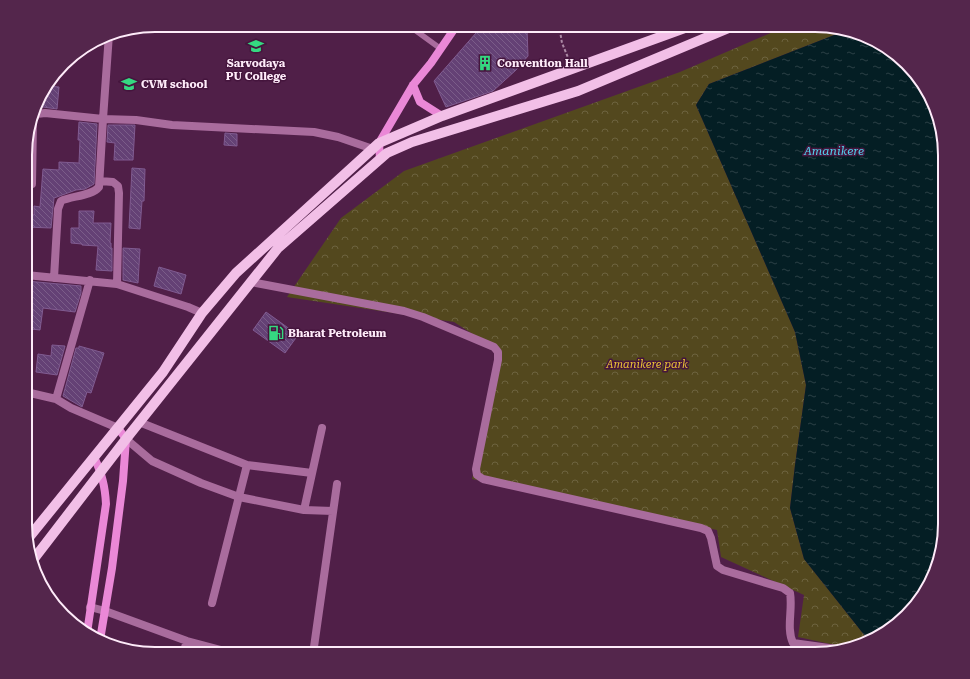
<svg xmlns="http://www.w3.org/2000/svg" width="970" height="679" font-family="'Roboto Serif',serif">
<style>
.forest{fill:url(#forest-crowns)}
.water{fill:url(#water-ripples)}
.building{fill:url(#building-back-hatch);stroke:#805b91}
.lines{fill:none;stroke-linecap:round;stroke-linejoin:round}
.path{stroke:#ac8aa5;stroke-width:2;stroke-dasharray:3 2;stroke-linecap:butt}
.lane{stroke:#a96c9d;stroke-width:5.5}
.street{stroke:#a96c9d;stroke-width:8}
.secondary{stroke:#ea88d7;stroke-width:8}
.primary{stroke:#f2bfe7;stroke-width:10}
.labels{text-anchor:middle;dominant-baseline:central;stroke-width:3;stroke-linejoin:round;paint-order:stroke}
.poi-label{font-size:11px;font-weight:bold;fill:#feebf9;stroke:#45153d;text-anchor:start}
.park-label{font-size:11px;font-style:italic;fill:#eac634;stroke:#45153d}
.water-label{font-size:12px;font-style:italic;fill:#51d3ee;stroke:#45153d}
.rim{fill:none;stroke:#feebf9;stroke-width:2}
</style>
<defs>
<pattern id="forest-crowns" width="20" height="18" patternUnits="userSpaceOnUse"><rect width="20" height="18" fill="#53481e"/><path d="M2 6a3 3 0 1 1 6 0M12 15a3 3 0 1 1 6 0" fill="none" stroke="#6d633f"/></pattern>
<pattern id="water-ripples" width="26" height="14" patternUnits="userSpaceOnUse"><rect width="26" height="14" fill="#041e24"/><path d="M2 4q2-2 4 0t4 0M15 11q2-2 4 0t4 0" fill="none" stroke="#2a3f45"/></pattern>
<pattern id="building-back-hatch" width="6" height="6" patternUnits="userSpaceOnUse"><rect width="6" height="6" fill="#644175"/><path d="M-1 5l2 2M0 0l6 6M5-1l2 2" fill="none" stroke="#7b5d89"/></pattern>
</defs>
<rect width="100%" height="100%" fill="#501f48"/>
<path class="forest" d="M789,25H823L847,30L709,84L696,105L795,332L806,385L795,465L790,508L804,559L869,641L844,647L798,637L804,595L721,557L717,530L472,479L499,351L454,322L287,297L341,218L404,171L680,72Z"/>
<path class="water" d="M847,30L857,32L894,52L928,90L945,147V532L938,566L918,603L873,640L869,641L804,559L790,508L795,465L806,385L795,332L696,105L709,84Z"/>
<path class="building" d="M483,25H517L527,29L528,56L516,70L493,91L446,107L434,81Z
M47,86L59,87L57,109L36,106L39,97Z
M79,122L97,124L94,184L85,189L76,190L54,198L51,228L26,227V215H34V206L40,207L43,169L59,170V162L79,163L80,140H78Z
M108,125H135L133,160H114L115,143L107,142Z
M225,133L237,134V146L224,145Z
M132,168L145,169L144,201H142L140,229L129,228Z
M79,211H94L93,223H111L110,243H111V248H112V271L96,270L98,246L82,245V244L71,243V228H79Z
M123,248L140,249L138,283L123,280Z
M159,267L186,275L181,294L154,286Z
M26,281L81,286V293L75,312L43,308L40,330L31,329L33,310H26Z
M266,312L298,335L285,353L253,330Z
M52,345L65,346L57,375L36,372L38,354L51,356Z
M79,346L104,353L91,393L87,392L82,407L63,396L76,348H79Z"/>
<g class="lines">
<path class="path" d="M559,25L562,43L569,60"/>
<path class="lane" d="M408,25L441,49"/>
<path class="street" d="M109,34L103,119L136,120L172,125L314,132L338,137L373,149
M100,181L113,182L118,186L119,193L117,284
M32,184L33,120L37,114L45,113L103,119L99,187C92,196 71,196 61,201L58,209L54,278
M26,275L117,284L188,307L202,313
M251,282L404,311L423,317L494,347L498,352V360L476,469L477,475L483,479L701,528L708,531L711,538L717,566L723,570L783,588L790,593C793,609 786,628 793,643L836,649
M26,392L56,399L71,408L118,428
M56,399L90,280
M139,422L247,465L212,603
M126,439L152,461L201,483L239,497L304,510L333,511
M247,465L312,473
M304,510L322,428
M26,525L35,530
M90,607L105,611L187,641L236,654
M183,654L187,641
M313,654L337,484"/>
<path class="secondary" d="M413,85L420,102L442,116
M380,159L379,143L413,85L431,63L457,25
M87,633L106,504C105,486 102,474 94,457
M100,640L112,568L123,481L126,439L118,428"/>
<path class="primary" d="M26,541L163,372L202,313L236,273L379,143L442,116L693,25
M33,560L126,439L278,248L387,153L412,142L578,91L736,25"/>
</g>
<defs>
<symbol id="school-bare" viewBox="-9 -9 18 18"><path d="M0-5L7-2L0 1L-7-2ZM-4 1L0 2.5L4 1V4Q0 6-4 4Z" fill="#35d881" stroke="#45153d" stroke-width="2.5" paint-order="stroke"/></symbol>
<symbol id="building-bare" viewBox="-9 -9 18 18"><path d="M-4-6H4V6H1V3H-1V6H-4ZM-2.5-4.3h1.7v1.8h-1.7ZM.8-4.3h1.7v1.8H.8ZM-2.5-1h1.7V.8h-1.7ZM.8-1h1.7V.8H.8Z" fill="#35d881" stroke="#45153d" stroke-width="2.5" paint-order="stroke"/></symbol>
<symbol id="fuel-bare" viewBox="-9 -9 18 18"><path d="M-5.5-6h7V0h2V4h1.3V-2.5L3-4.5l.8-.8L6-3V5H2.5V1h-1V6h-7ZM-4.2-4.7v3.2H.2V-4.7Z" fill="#35d881" stroke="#45153d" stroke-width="2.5" paint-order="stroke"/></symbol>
</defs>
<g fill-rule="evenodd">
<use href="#school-bare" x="245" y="35" width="22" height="22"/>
<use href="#building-bare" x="474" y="52" width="22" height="22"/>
<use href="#school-bare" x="118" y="73" width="22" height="22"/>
<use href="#fuel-bare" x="265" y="322" width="22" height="22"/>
</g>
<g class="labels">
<g class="poi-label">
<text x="256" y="63" text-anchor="middle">Sarvodaya<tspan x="256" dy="13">PU College</tspan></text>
<text x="497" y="63">Convention Hall</text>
<text x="141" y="84">CVM school</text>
<text x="288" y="333">Bharat Petroleum</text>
</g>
<g class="park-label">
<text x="647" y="364">Amanikere park</text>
</g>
<g class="water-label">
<text x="834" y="151">Amanikere</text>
</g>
</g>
<path d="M0 0H970V679H0ZM155 32H815A123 123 0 0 1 938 155V524A123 123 0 0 1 815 647H155A123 123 0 0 1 32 524V155A123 123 0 0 1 155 32Z" fill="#54264c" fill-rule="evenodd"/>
<path class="rim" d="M155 32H815A123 123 0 0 1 938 155V524A123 123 0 0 1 815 647H155A123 123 0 0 1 32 524V155A123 123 0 0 1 155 32Z"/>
</svg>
